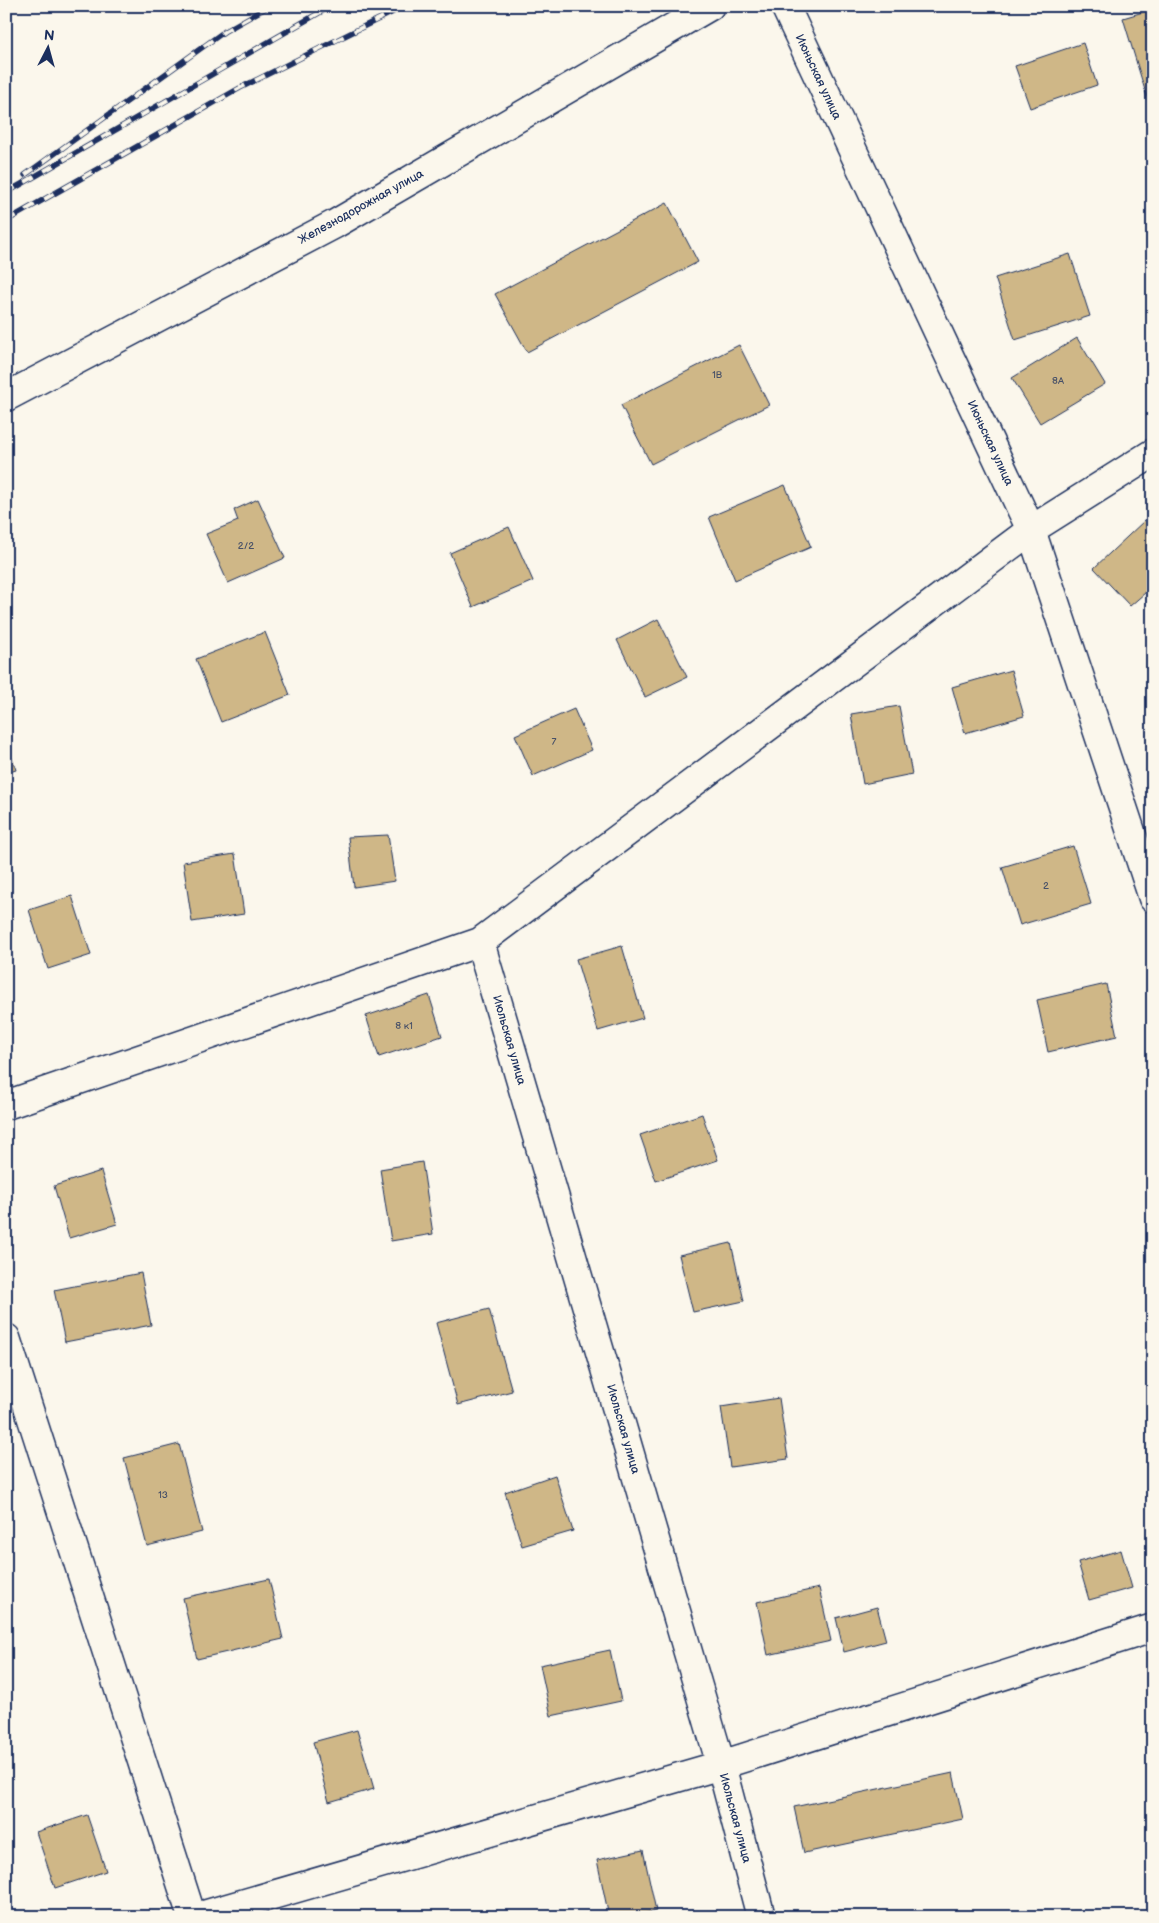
<svg xmlns="http://www.w3.org/2000/svg" width="1159" height="1923" font-family="'Balsamiq Sans',sans-serif">
<style>
.building{fill:#cfb787;stroke:#1b2f5e}
.lines{fill:none;stroke-linecap:round;stroke-linejoin:round}
.minor-casing{stroke:#1b2f5e;stroke-width:31}
.minor{stroke:#fbf7ec;stroke-width:28}
.rail-casing{stroke:#1b2f5e;stroke-width:5.5}
.rail{stroke:#fbf7ec;stroke-width:4;stroke-dasharray:11;stroke-linecap:butt}
.labels{text-anchor:middle;dominant-baseline:central;stroke-width:4.5;stroke-linejoin:round;paint-order:stroke}
.number-label{font-size:10px;fill:#485168}
.street-label{font-size:12px;fill:#1b2f5e;stroke:#fbf7ec}
</style>
<rect width="100%" height="100%" fill="#fbf7ec"/>
<filter id="ink" filterUnits="userSpaceOnUse"><feTurbulence type="fractalNoise" baseFrequency=".02" numOctaves="2"/><feDisplacementMap in="SourceGraphic" scale="10" xChannelSelector="R" yChannelSelector="G"/><feConvolveMatrix kernelMatrix="1 2 1 2 8 2 1 2 1" color-interpolation-filters="sRGB"/></filter>
<g filter="url(#ink)">
<path class="building" d="M1153,9V109L1151,110L1123,18Z
M1083,43L1097,85L1030,108L1015,66Z
M667,203L698,262L527,352L495,294Z
M1070,254L1090,316L1015,340L995,278Z
M1077,338L1105,384L1040,423L1012,378Z
M739,345L769,405L651,464L621,405Z
M785,485L811,547L735,580L709,517Z
M258,499L285,558L228,583L206,534L238,521L234,510Z
M1145,520L1153,529V586L1130,606L1094,568Z
M509,527L533,581L473,607L450,553Z
M658,619L687,677L645,697L617,640Z
M265,632L290,695L221,722L196,659Z
M1011,670L1024,716L965,733L952,687Z
M899,706L912,774L863,784L851,714Z
M574,709L592,750L533,776L515,735Z
M6,740L16,770L6,773Z
M388,835L395,881L354,887L348,837Z
M1073,846L1091,904L1020,925L1002,867Z
M235,854L244,914L192,922L183,862Z
M72,896L91,955L48,969L29,910Z
M622,946L643,1018L598,1031L576,959Z
M1106,984L1117,1036L1048,1052L1037,1000Z
M429,995L442,1036L379,1057L366,1016Z
M702,1114L718,1160L656,1181L640,1135Z
M422,1162L433,1234L391,1241L380,1169Z
M101,1171L117,1224L69,1238L54,1186Z
M731,1243L744,1301L693,1312L679,1255Z
M141,1273L151,1325L65,1342L54,1290Z
M489,1309L512,1391L458,1405L436,1323Z
M779,1398L788,1459L730,1467L721,1407Z
M179,1444L202,1532L147,1546L124,1458Z
M555,1475L573,1531L522,1546L505,1492Z
M1121,1550L1132,1588L1089,1600L1078,1562Z
M269,1579L283,1639L197,1659L183,1598Z
M819,1588L831,1641L768,1655L757,1602Z
M877,1607L886,1641L844,1652L836,1618Z
M610,1650L621,1701L551,1716L540,1665Z
M357,1730L374,1789L329,1802L313,1742Z
M953,1773L963,1819L804,1853L794,1807Z
M87,1815L106,1871L55,1888L36,1832Z
M643,1850L656,1911L630,1917H609L597,1860Z"/>
<g class="lines">
<defs>
<path id="minor" d="M785,6L1031,530L1153,898
M6,397L335,224L710,6
M480,942L721,1765L761,1917
M6,1105L480,942L1031,530L1153,453
M6,1338L192,1917
M197,1917L721,1765L1153,1628"/>
</defs>
<use href="#minor" class="minor-casing"/>
<use href="#minor" class="minor"/>
<defs>
<path id="rail" d="M25,175L225,31L269,6
M6,193L331,6
M6,221L240,88L405,6"/>
</defs>
<use href="#rail" class="rail-casing"/>
<use href="#rail" class="rail"/>
</g>
</g>
<g class="labels">
<g class="number-label">
<text x="717" y="375">1В</text>
<text x="1058" y="381">8А</text>
<text x="246" y="546">2/2</text>
<text x="554" y="742">7</text>
<text x="1046" y="886">2</text>
<text x="404" y="1026">8 к1</text>
<text x="163" y="1495">13</text>
</g>
<g class="street-label">
<text transform="translate(818 77) rotate(65)">Июньская улица</text>
<text transform="translate(361 207) rotate(-29)">Железнодорожная улица</text>
<text transform="translate(990 443) rotate(65)">Июньская улица</text>
<text transform="translate(509 1040) rotate(74)">Июльская улица</text>
<text transform="translate(623 1429) rotate(74)">Июльская улица</text>
<text transform="translate(735 1818) rotate(75)">Июльская улица</text>
</g>
</g>
<rect width="1159" height="1923" fill="none" stroke="#fbf7ec" stroke-width="25"/>
<rect x="12" y="12" width="1134" height="1898" fill="none" stroke="#1b2f5e" stroke-width="2" filter="url(#ink)"/>
<g transform="translate(48 48) rotate(6)" stroke="#fbf7ec" stroke-width="4" paint-order="stroke">
<path d="M0-4L9 19L0 12L-9 19Z" fill="#1b2f5e"/>
<text y="-8" font-size="14" font-weight="bold" text-anchor="middle" fill="#1b2f5e">N</text>
</g>
</svg>
